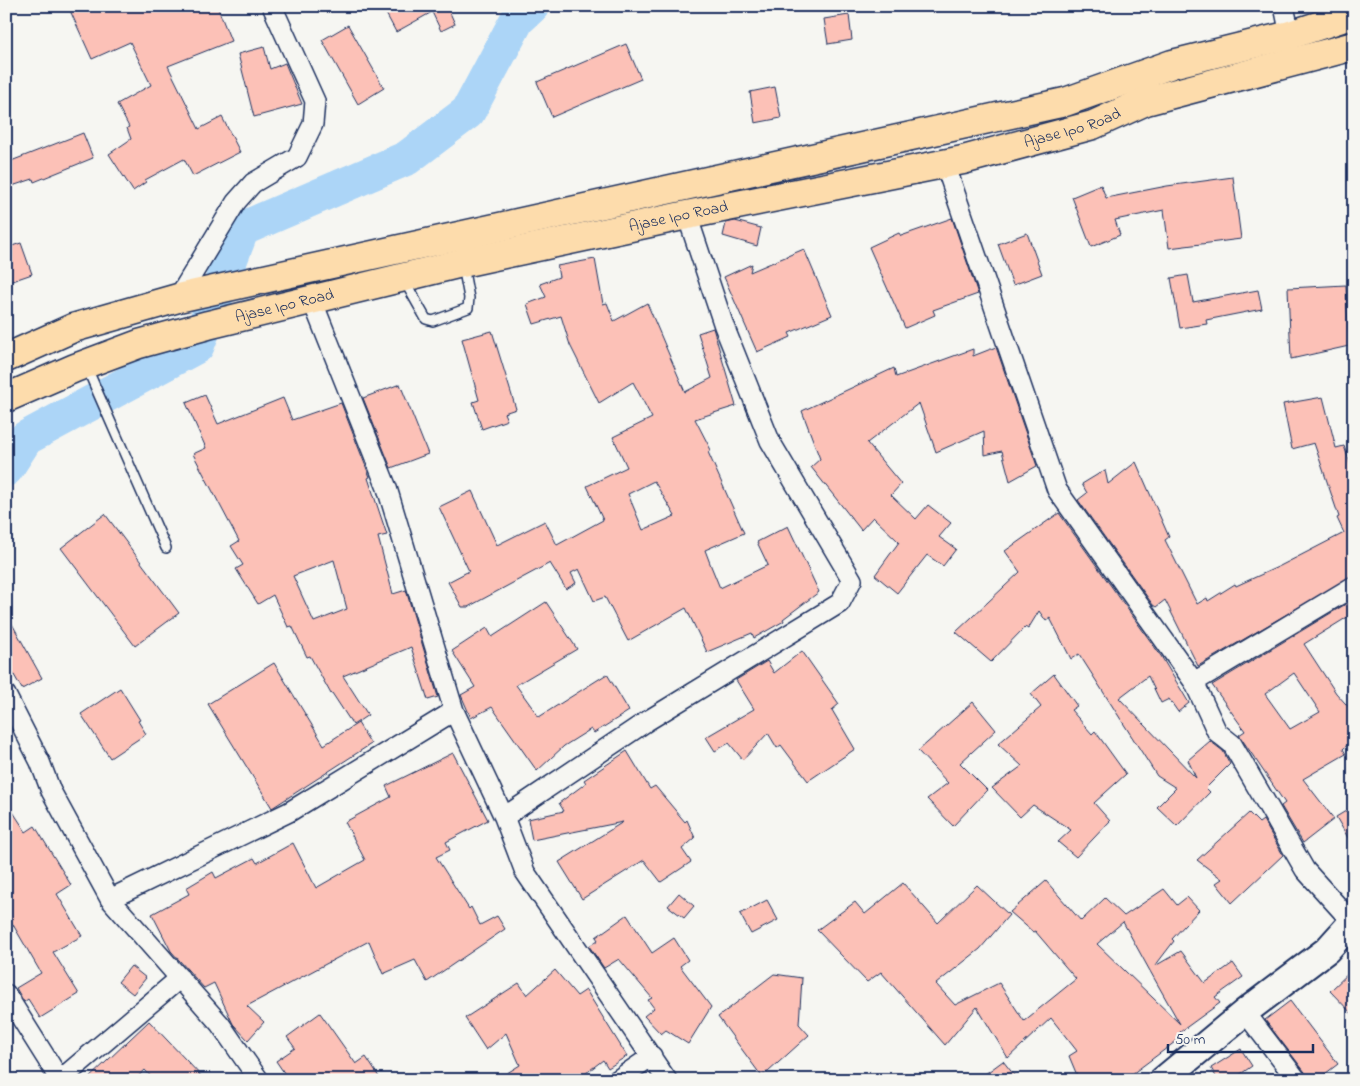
<svg xmlns="http://www.w3.org/2000/svg" width="1360" height="1086" font-family="'Indie Flower',sans-serif">
<style>
.lines{fill:none;stroke-linecap:round;stroke-linejoin:round}
.river{stroke:#acd5f7;stroke-width:35}
.building{fill:#fcc1b7;stroke:#1b2f5e;fill-rule:evenodd}
.lane-casing{stroke:#1b2f5e;stroke-width:12}
.street-casing{stroke:#1b2f5e;stroke-width:22}
.secondary-casing{stroke:#1b2f5e;stroke-width:30}
.highway-casing{stroke:#1b2f5e;stroke-width:31}
.lane{stroke:#f6f6f2;stroke-width:9}
.street{stroke:#f6f6f2;stroke-width:19}
.secondary{stroke:#f6f6f2;stroke-width:26}
.highway{stroke:#fddcac;stroke-width:28}
.labels{text-anchor:middle;dominant-baseline:central;stroke-width:4.5;stroke-linejoin:round;paint-order:stroke}
.street-label{font-size:16px;fill:#1b2f5e;stroke:#f6f6f2}
</style>
<rect width="100%" height="100%" fill="#f6f6f2"/>
<filter id="ink" filterUnits="userSpaceOnUse"><feTurbulence type="fractalNoise" baseFrequency=".02" numOctaves="2"/><feDisplacementMap in="SourceGraphic" scale="10" xChannelSelector="R" yChannelSelector="G"/><feConvolveMatrix kernelMatrix="1 2 1 2 8 2 1 2 1" color-interpolation-filters="sRGB"/></filter>
<g filter="url(#ink)">
<g class="lines">
<path class="river" d="M6,469L26,438L197,346L242,229L407,158L468,112L517,20L532,6"/>
</g>
<path class="building" d="M68,6H217L231,41L168,66L199,129L222,117L240,152L193,176L184,159L145,180L146,182L133,191L109,154L131,139L127,128L129,127L117,104L151,85L130,42L92,59Z
M382,6H447L455,24L441,31L432,12L396,32Z
M849,15L852,40L828,44L824,19Z
M348,25L384,88L358,104L322,40Z
M626,44L641,79L552,117L537,82Z
M264,47L270,69L285,63L302,104L254,117L238,54Z
M775,87L781,118L755,123L750,92Z
M83,133L93,158L34,182L33,179L6,188V163Z
M1233,177L1241,239L1169,248L1164,210L1115,220L1120,235L1091,247L1072,197L1101,185L1106,198L1167,186Z
M952,218L978,294L933,310L935,315L905,328L869,247L899,233L901,236Z
M735,221L761,228L757,246L723,236L726,223Z
M1027,233L1042,274L1013,285L998,244Z
M21,243L32,274L6,283V248Z
M804,249L832,315L789,333L791,337L757,352L724,277L752,264L750,272Z
M595,259L603,304L607,303L614,321L647,303L685,392L712,378L698,333L713,328L736,406L695,419L711,450L708,452L744,533L705,550L711,566L720,588L768,565L757,542L788,526L819,592L783,619L784,621L754,638L752,633L707,652L686,608L628,641L605,597L594,601L579,569L571,573L576,583L566,589L550,563L468,607H462L448,582L469,571L439,507L472,491L497,545L545,521L557,545L603,520L587,486L627,467L613,437L652,418L633,382L599,403L570,345L561,316L534,324L527,304L546,297L540,284L559,277L557,266ZM654,481L675,516L643,530L628,494Z
M1188,275L1193,302L1258,290L1262,309L1206,320L1207,324L1180,328L1171,278Z
M1346,285L1349,346L1291,359L1288,288Z
M492,331L516,409L504,413L507,420L482,429L473,402L479,400L462,339Z
M996,347L1037,466L1010,481L1002,451L985,455L984,431L936,452L919,403L867,443L901,484L891,495L916,519L928,505L951,523L939,537L956,549L943,566L927,555L897,593L875,575L899,542L873,517L861,530L811,467L820,459L802,411L894,368L896,377L973,349V356Z
M400,384L428,454L391,468L363,398Z
M205,395L218,424L283,398L292,420L341,403L370,477L368,478L387,535L378,537L393,594L406,590L438,697L428,700L411,647L343,676L368,715L353,725L332,693L331,694L310,656L307,657L292,626L288,627L273,595L258,604L236,569L243,565L231,546L239,541L193,454L206,448L186,403ZM334,560L347,609L314,622L293,576Z
M1323,397L1336,448L1344,446L1354,475V575L1198,666L1165,600L1156,607L1153,605L1078,500L1087,493L1082,484L1105,470L1108,484L1136,462L1169,537L1165,540L1197,604L1207,598L1208,601L1235,584L1236,586L1280,566L1344,533L1337,518L1339,517L1314,443L1292,449L1283,404Z
M1059,513L1161,656L1189,703L1178,712L1169,699L1161,703L1148,676L1119,698L1196,778L1188,760L1210,741L1223,751L1230,764L1206,788L1210,792L1177,826L1157,807L1176,788L1157,776L1079,654L1071,659L1050,618L1046,621L1039,611L1028,629L1025,627L991,662L956,632L1020,572L1005,551Z
M105,514L179,613L135,646L61,548Z
M1354,599V613L1304,644L1336,693L1354,713V739L1343,749L1346,754L1303,779L1334,819L1303,843L1281,806L1285,803L1239,735L1245,731L1212,685ZM1294,673L1320,712L1290,729L1265,694Z
M546,602L577,649L516,685L539,717L607,674L629,711L594,733L591,729L564,746L537,771L492,707L471,718L461,695L475,687L452,651L487,628L492,637Z
M6,613L42,678L22,689L6,661Z
M802,651L839,704L832,710L855,749L808,781L781,745L777,748L768,733L743,760L729,743L715,751L706,737L754,709L736,680L767,661L774,673Z
M274,663L324,745L358,723L371,744L272,808L208,704Z
M1054,674L1077,706L1071,710L1092,734L1095,731L1126,774L1094,803L1110,821L1076,857L1058,842L1071,830L1033,805L1020,817L992,788L1022,766L998,744L1041,707L1031,694Z
M120,688L140,720L138,721L146,734L110,758L81,714Z
M973,702L996,730L960,763L987,790L953,826L927,799L948,783L918,751Z
M627,751L650,789L655,786L685,822L687,820L695,838L682,849L691,862L661,882L644,860L582,899L559,862L623,822L532,840L528,819L564,811L559,803L586,783L584,780Z
M453,753L488,820L446,842L450,850L436,857L469,909L471,907L480,925L497,916L505,929L427,982L415,960L383,974L369,941L247,1006L264,1022L248,1040L233,1024L214,983L204,988L171,951L152,914L189,894L186,888L213,872L216,878L254,858L257,863L293,843L316,888L365,860L345,822L391,797L386,786Z
M6,801L26,832L35,826L71,885L57,894L82,936L53,952L79,994L40,1018L28,999L24,1002L16,988L41,973L12,923L6,927Z
M1354,806V848L1336,817Z
M1249,813L1259,823L1263,820L1283,855L1232,903L1216,883L1222,879L1197,860Z
M1046,881L1081,921L1105,898L1124,916L1164,889L1177,905L1187,897L1199,910L1172,939L1174,941L1155,966L1181,951L1205,983L1233,963L1243,977L1215,997L1220,1003L1180,1032L1183,1036L1124,1080H1079L1069,1056L1077,1051L1051,1018L1008,1058L977,1007L945,1045L881,972L867,982L817,930L855,902L865,914L903,883L938,923L977,885L1009,915L980,949L936,984L955,1005L999,983L1024,1021L1076,979L1035,931L1033,932L1010,912ZM1123,922L1150,971L1180,1024L1097,944Z
M679,893L694,906L684,918L668,906Z
M767,900L778,920L751,934L740,914Z
M627,915L652,953L674,938L688,960L680,966L711,1007L688,1044L666,1030L661,1034L644,1016L654,1008L648,1000L652,998L619,959L604,968L589,946L598,940L596,937Z
M131,966L146,978L133,994L118,982Z
M1354,968V1016L1330,991Z
M555,970L577,996L586,990L627,1056L608,1068L603,1060L577,1080H496L520,1065L506,1033L486,1050L465,1018L519,983L527,995Z
M774,974L802,978L799,1024L809,1035L768,1072L760,1074L718,1017Z
M1290,1001L1338,1064L1317,1080H1311L1265,1020Z
M320,1013L356,1064L366,1057L381,1080H289L276,1061L295,1048L287,1037Z
M149,1021L205,1080H154L145,1070L134,1080H87Z
M1241,1049L1252,1066L1232,1080H1218L1211,1068Z
M1003,1061L1018,1080H977Z"/>
<g class="lines">
<defs>
<path id="lane" d="M404,280L426,319L433,321L468,308L469,298L463,266
M87,368L166,548"/>
<path id="street" d="M1284,6L1290,35
M945,164L1057,490L1194,682L1217,732L1232,744L1305,870L1352,922
M178,298L236,202L253,183L297,157L313,124L315,101L272,6
M312,300L387,488L454,711L504,817L525,872L667,1080
M1194,682L1354,586
M6,695L40,762L51,791L110,899L220,1024L259,1080
M504,817L647,721L840,603L852,580L770,441L724,326L687,215
M110,899L289,812L454,711
M6,994L60,1080
M1245,1012L1297,1080
M60,1080L180,978
M617,1080L652,1056"/>
<path id="secondary" d="M1163,1080L1245,1012L1327,950L1354,920"/>
<g id="highway">
<path d="M6,358L73,328L178,298L1065,102L1172,64L1290,35L1354,14"/>
<path id="s1" d="M6,398L75,368L139,344L208,325L462,263L687,215L963,160L1093,125L1146,101L1354,46"/>
</g>
</defs>
<use href="#lane" class="lane-casing"/>
<use href="#street" class="street-casing"/>
<use href="#secondary" class="secondary-casing"/>
<use href="#highway" class="highway-casing"/>
<use href="#lane" class="lane"/>
<use href="#street" class="street"/>
<use href="#secondary" class="secondary"/>
<use href="#highway" class="highway"/>
</g>
</g>
<g class="labels">
<g class="street-label">
<text stroke="none"><textPath href="#s1" startOffset="1102">Ajase Ipo Road</textPath></text>
<text stroke="none"><textPath href="#s1" startOffset="698">Ajase Ipo Road</textPath></text>
<text stroke="none"><textPath href="#s1" startOffset="294">Ajase Ipo Road</textPath></text>
</g>
</g>
<rect width="1360" height="1086" fill="none" stroke="#f6f6f2" stroke-width="25"/>
<rect x="12" y="12" width="1335" height="1061" fill="none" stroke="#1b2f5e" stroke-width="2" filter="url(#ink)"/>
<path d="M1168 1044v8h145v-8" fill="none" stroke="#1b2f5e" stroke-width="2.5"/>
<text x="1175" y="1044" font-size="15" fill="#1b2f5e" stroke="#f6f6f2" stroke-width="4" paint-order="stroke">50 m</text>
</svg>
